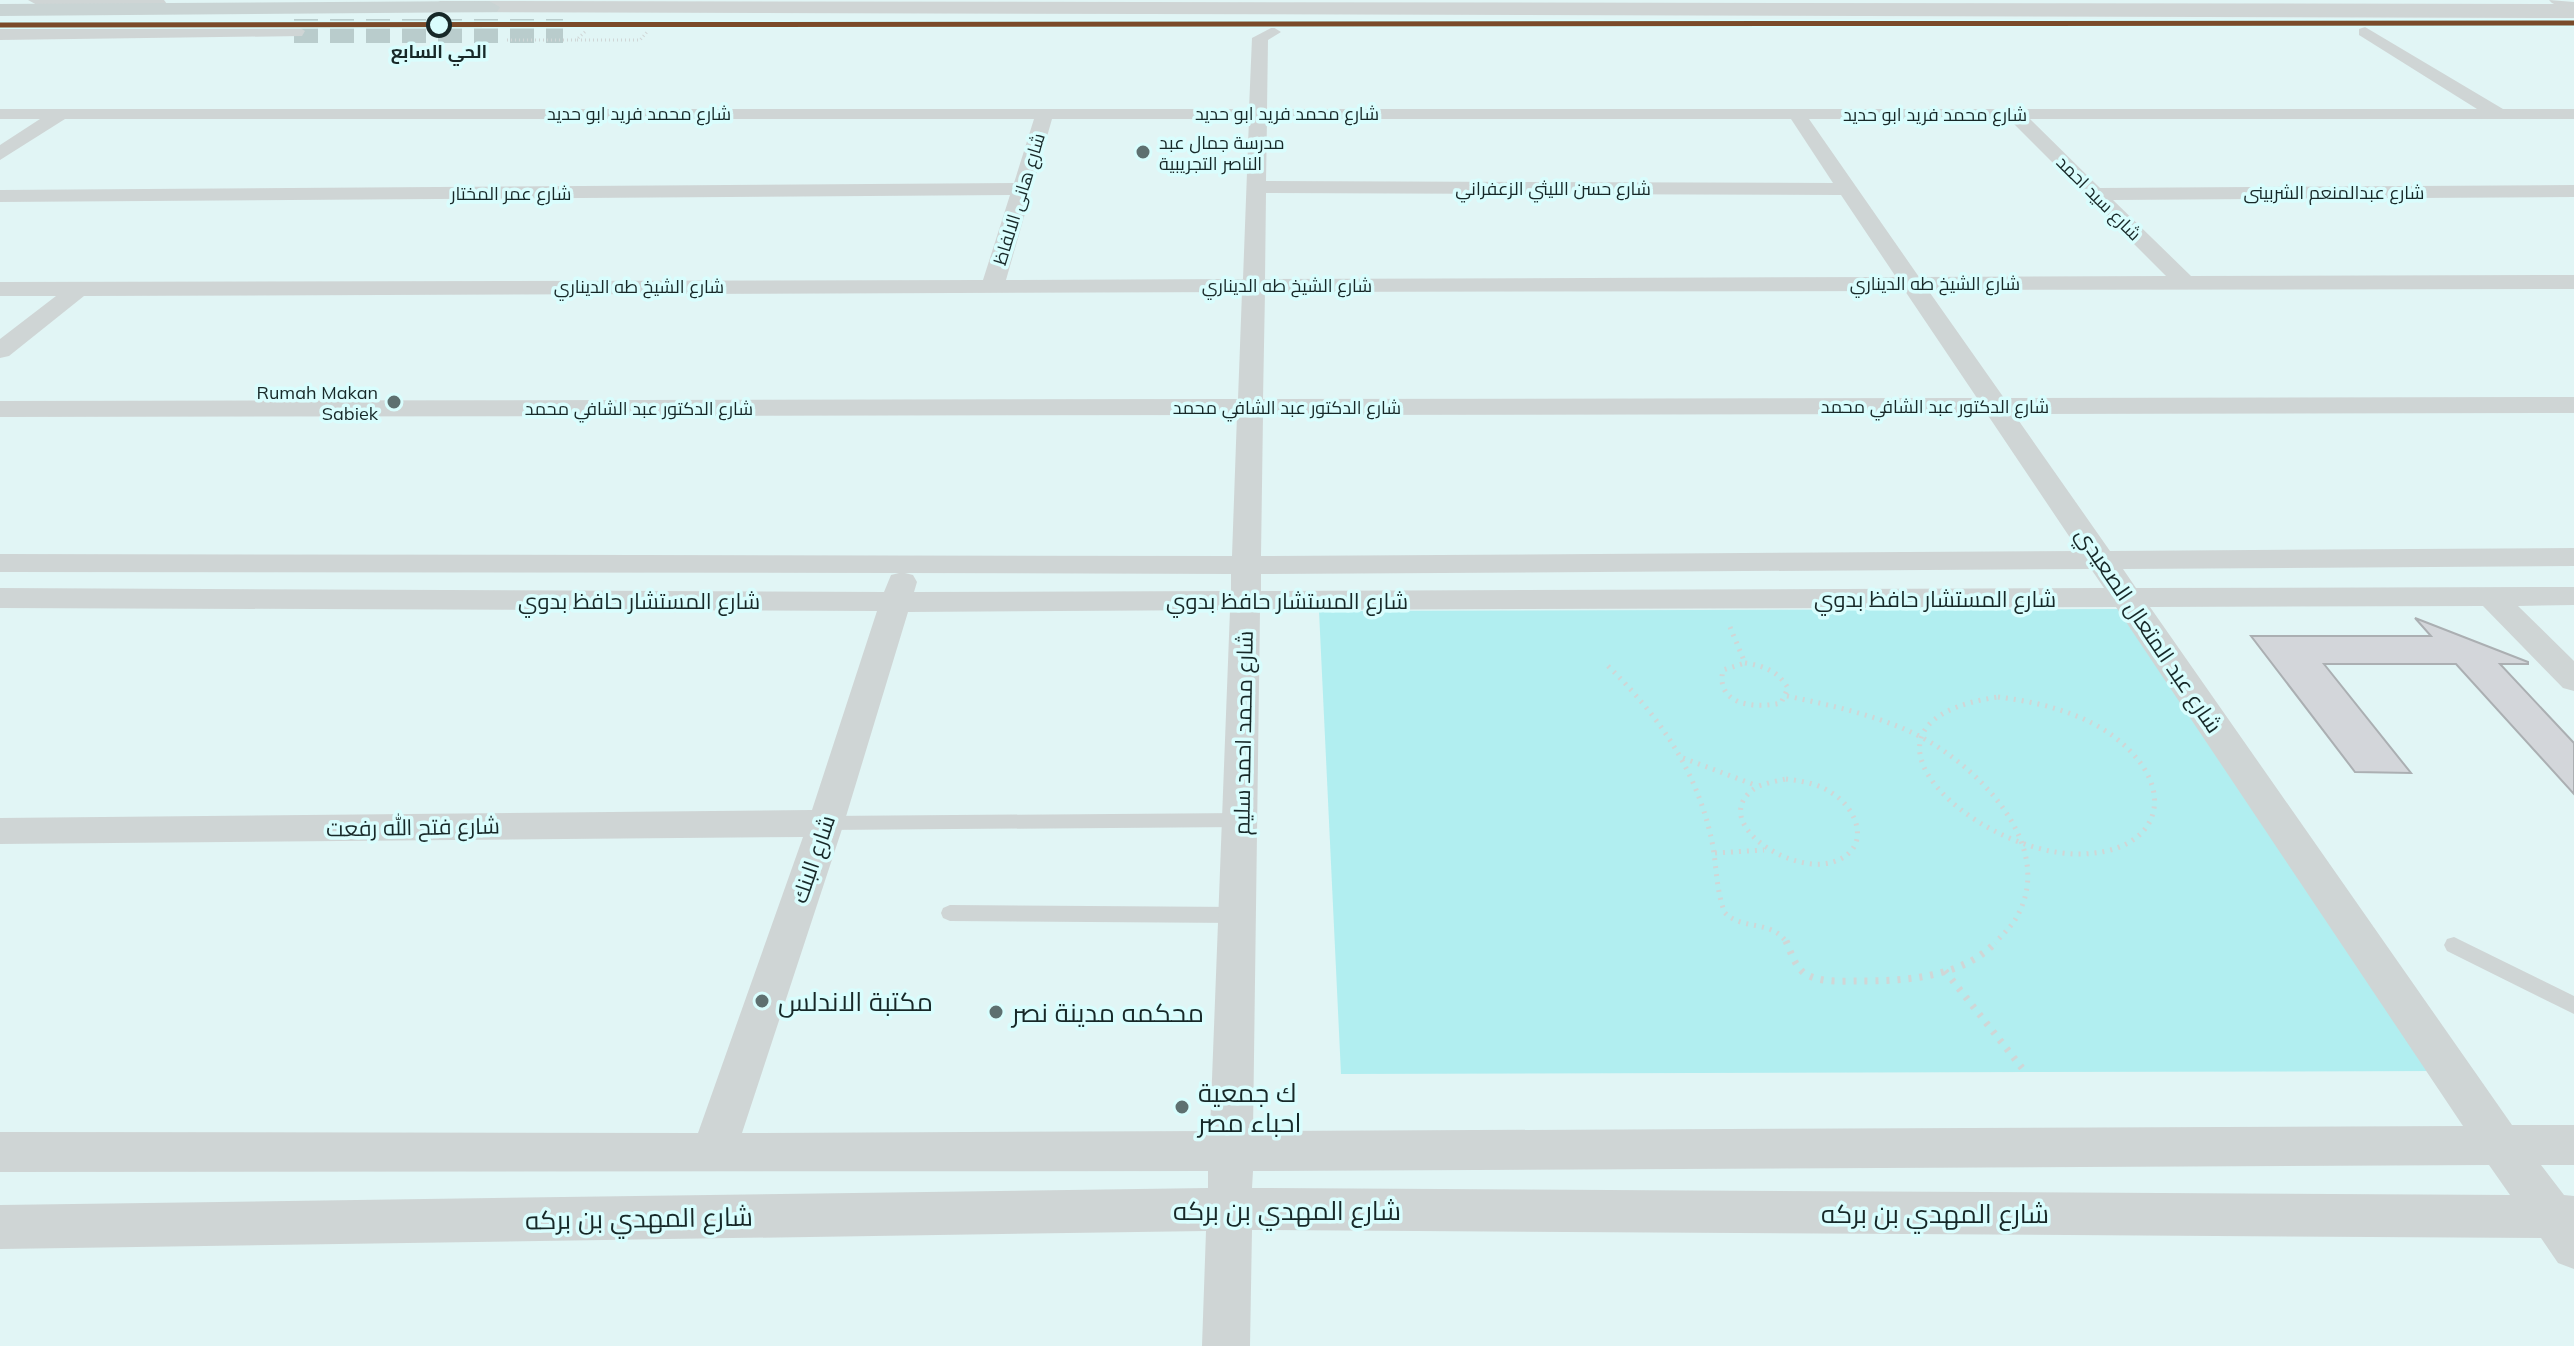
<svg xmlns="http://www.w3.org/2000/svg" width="2574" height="1346" font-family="Mulish,Cairo,sans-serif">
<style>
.green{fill:#b1eef0}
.building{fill:#d3d6da;stroke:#abafb2;stroke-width:2}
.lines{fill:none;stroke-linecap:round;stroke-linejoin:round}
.secondary-tunnel{stroke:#b9cccc;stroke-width:24;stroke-dasharray:24 12;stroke-linecap:butt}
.path-far2{stroke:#d0d6d6;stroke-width:3;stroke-dasharray:1 3;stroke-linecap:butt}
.path-far1{stroke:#d0d6d6;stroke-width:5;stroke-dasharray:2 6;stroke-linecap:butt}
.path{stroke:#d0d6d6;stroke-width:7;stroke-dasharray:3 8;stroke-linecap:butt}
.service{fill:#cfd5d5;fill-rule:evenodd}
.minor{fill:#cfd5d5;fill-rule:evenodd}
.secondary{fill:#cfd5d5;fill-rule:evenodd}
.primary{fill:#c9d4d4;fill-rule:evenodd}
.metro-1-casing{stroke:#d9fdfd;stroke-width:8}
.metro-1{stroke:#7a4b2a;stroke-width:5}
.stop-dot{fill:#d9fdfd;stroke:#172828;stroke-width:4}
.poi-dot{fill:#5e7070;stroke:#d9fdfd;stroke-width:3}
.labels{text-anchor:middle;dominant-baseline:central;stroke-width:7;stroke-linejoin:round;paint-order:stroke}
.far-stop-label{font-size:18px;font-weight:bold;fill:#172828;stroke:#d9fdfd}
.far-street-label{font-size:18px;fill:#172828;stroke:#d9fdfd}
.far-poi-label{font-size:18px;fill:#172828;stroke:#d9fdfd;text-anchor:start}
.street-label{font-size:22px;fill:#172828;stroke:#d9fdfd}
.near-poi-label{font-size:26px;fill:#172828;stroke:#d9fdfd;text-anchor:start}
.near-street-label{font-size:26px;fill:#172828;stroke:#d9fdfd}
</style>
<rect width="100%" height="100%" fill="#e1f5f5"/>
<path class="green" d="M2118,609L2437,1071L1341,1074L1319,611Z"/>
<path class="building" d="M2415,618L2528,662V664H2500L2574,743V794L2456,664H2324L2411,773L2355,772L2251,636H2431Z"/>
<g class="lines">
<path class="secondary-tunnel" d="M294,31H563"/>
<path class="path-far2" d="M507,40H576L586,31
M577,40H640L647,32"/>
<path class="path-far1" d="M1730,627L1745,663
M1745,663C1764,666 1778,671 1788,688L1781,703C1755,709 1715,705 1723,670Z
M1608,666C1657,714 1694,766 1710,833C1717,859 1715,889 1725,913C1743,931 1771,919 1787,943
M1787,696C1829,705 1872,714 1911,732C1973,761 2061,845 2015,920C2010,928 2001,936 1995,943
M1998,697C2039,702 2084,713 2117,739C2182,791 2159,855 2076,854C1974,852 1827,722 1998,697Z
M1683,758L1755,785
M1786,779C1802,781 1819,784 1832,793C1860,811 1871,850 1833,862C1789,876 1705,819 1757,787C1765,783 1777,781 1786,779Z
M1715,853L1764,850"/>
<path class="path" d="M1786,941C1791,952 1794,965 1804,973C1819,983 1841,981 1858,981C1904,981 1963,978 1997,941
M1945,971L2022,1068"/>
<path class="service" d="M1241,813L1247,815L1250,820L1247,825L1241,827L826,830L820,828L817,823L820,818L826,816Z
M950,905L1238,907L1245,910L1247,915L1245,920L1238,923L950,921L943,918L941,913L943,908Z
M2454,937L2574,996V1014L2447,951L2444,945L2447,939Z"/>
<path class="minor" d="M2549,0L2574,2V13L2552,3Z
M1273,27L1281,32L1268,40L1267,109H2477L2359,35V29L2365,27L2503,109H2574V119H2030L2100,188L2574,185V197L2113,200L2191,276L2574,275V289L1928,290L2004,398L2574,397V413L2014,414L2110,551L2574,548V566L2123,569L2136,588L2574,587V605L2518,606L2574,661V691L2563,688L2483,606L2150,607L2512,1125H2574V1165H2541L2564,1195L2574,1196V1269L2558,1263L2541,1238L1252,1230L1250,1346H1202L1206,1231L0,1249V1205L1208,1188V1171L0,1172V1132L698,1133L803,837L0,844V818L812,810L877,611L0,608V588L884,592L891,575L899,573L0,572V554L1232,556L1237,415L0,417V401L1238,399L1242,292L84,296L9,356L0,358V339L56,296H0V282L983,280L1010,195L0,202V190L1014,183L1034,119H65L0,160V145L40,119H0V109H1249L1252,38ZM1052,119H1249L1243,279L1006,280ZM1267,119H1791L1833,183L1266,181ZM1809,119H2009L2166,276L1919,277ZM1266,193L1841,195L1896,277L1265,279ZM1905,291L1977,398L1263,399L1265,292ZM1987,414L2079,551L1261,556L1263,415ZM2091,569L2104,588L1261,591V574ZM905,573L1231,574V591L914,592L917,582L913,575ZM2116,607L2463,1126L1253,1131L1260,610ZM1230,610L1210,1131L742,1133L844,823L908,612ZM2489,1165L2510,1195L1252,1188L1253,1171Z"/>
<path class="secondary" d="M28,0H164L167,4L156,10L39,6Z
M440,1L2574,4V18L432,12L429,7Z
M294,24L305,31L302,36L0,40V26Z"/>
<path class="primary" d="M489,1L500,7L497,12L0,16V4Z"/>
<defs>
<path id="metro-1" d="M0,25L2574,23"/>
</defs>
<use href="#metro-1" class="metro-1-casing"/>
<use href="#metro-1" class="metro-1"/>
</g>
<circle class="stop-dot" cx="439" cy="25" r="11"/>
<g class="poi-dot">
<circle cx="1143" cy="152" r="8"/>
<circle cx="394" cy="402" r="8"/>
<circle cx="762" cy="1001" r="8"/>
<circle cx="996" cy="1012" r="8"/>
<circle cx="1182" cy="1107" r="8"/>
</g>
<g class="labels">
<g class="far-stop-label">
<text x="439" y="51">الحي السابع</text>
</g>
<g class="far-street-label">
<text x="639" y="113">شارع محمد فريد ابو حديد</text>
<text x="1287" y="113">شارع محمد فريد ابو حديد</text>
<text x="1935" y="114">شارع محمد فريد ابو حديد</text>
<text x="1553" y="188">شارع حسن الليثي الزعفراني</text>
<text x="2334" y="192">شارع عبدالمنعم الشربينى</text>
<text x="511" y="193">شارع عمر المختار</text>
<text transform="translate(2099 198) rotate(45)">شارع سيد احمد</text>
<text transform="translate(1019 199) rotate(-73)">شارع هانى الالفاظ</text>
<text x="1935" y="283">شارع الشيخ طه الديناري</text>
<text x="1287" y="285">شارع الشيخ طه الديناري</text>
<text x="639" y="286">شارع الشيخ طه الديناري</text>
<text x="1935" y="406">شارع الدكتور عبد الشافي محمد</text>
<text x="1287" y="407">شارع الدكتور عبد الشافي محمد</text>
<text x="639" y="408">شارع الدكتور عبد الشافي محمد</text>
</g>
<g class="far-poi-label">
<text x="1159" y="142">مدرسة جمال عبد<tspan x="1159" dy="21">الناصر التجريبية</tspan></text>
<text x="378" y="392" text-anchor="end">Rumah Makan<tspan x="378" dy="21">Sabiek</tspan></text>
</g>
<g class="street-label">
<text x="1935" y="599">شارع المستشار حافظ بدوي</text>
<text x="639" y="601">شارع المستشار حافظ بدوي</text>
<text x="1287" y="601">شارع المستشار حافظ بدوي</text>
<text transform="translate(2149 630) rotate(56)">شارع عبد المتعال الصعيدي</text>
<text transform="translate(1243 733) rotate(-89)">شارع محمد احمد سليم</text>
<text transform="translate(413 827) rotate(-1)">شارع فتح الله رفعت</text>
<text transform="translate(813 859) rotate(-71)">شارع البنك</text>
</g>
<g class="near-poi-label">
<text x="778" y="1001">مكتبة الاندلس</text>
<text x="1012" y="1012">محكمه مدينة نصر</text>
<text x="1198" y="1092">ك جمعية<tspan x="1198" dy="30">احباء مصر</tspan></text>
</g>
<g class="near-street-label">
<text x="1287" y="1210">شارع المهدي بن بركه</text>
<text x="1935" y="1213">شارع المهدي بن بركه</text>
<text transform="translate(639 1218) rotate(-1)">شارع المهدي بن بركه</text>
</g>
</g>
</svg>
